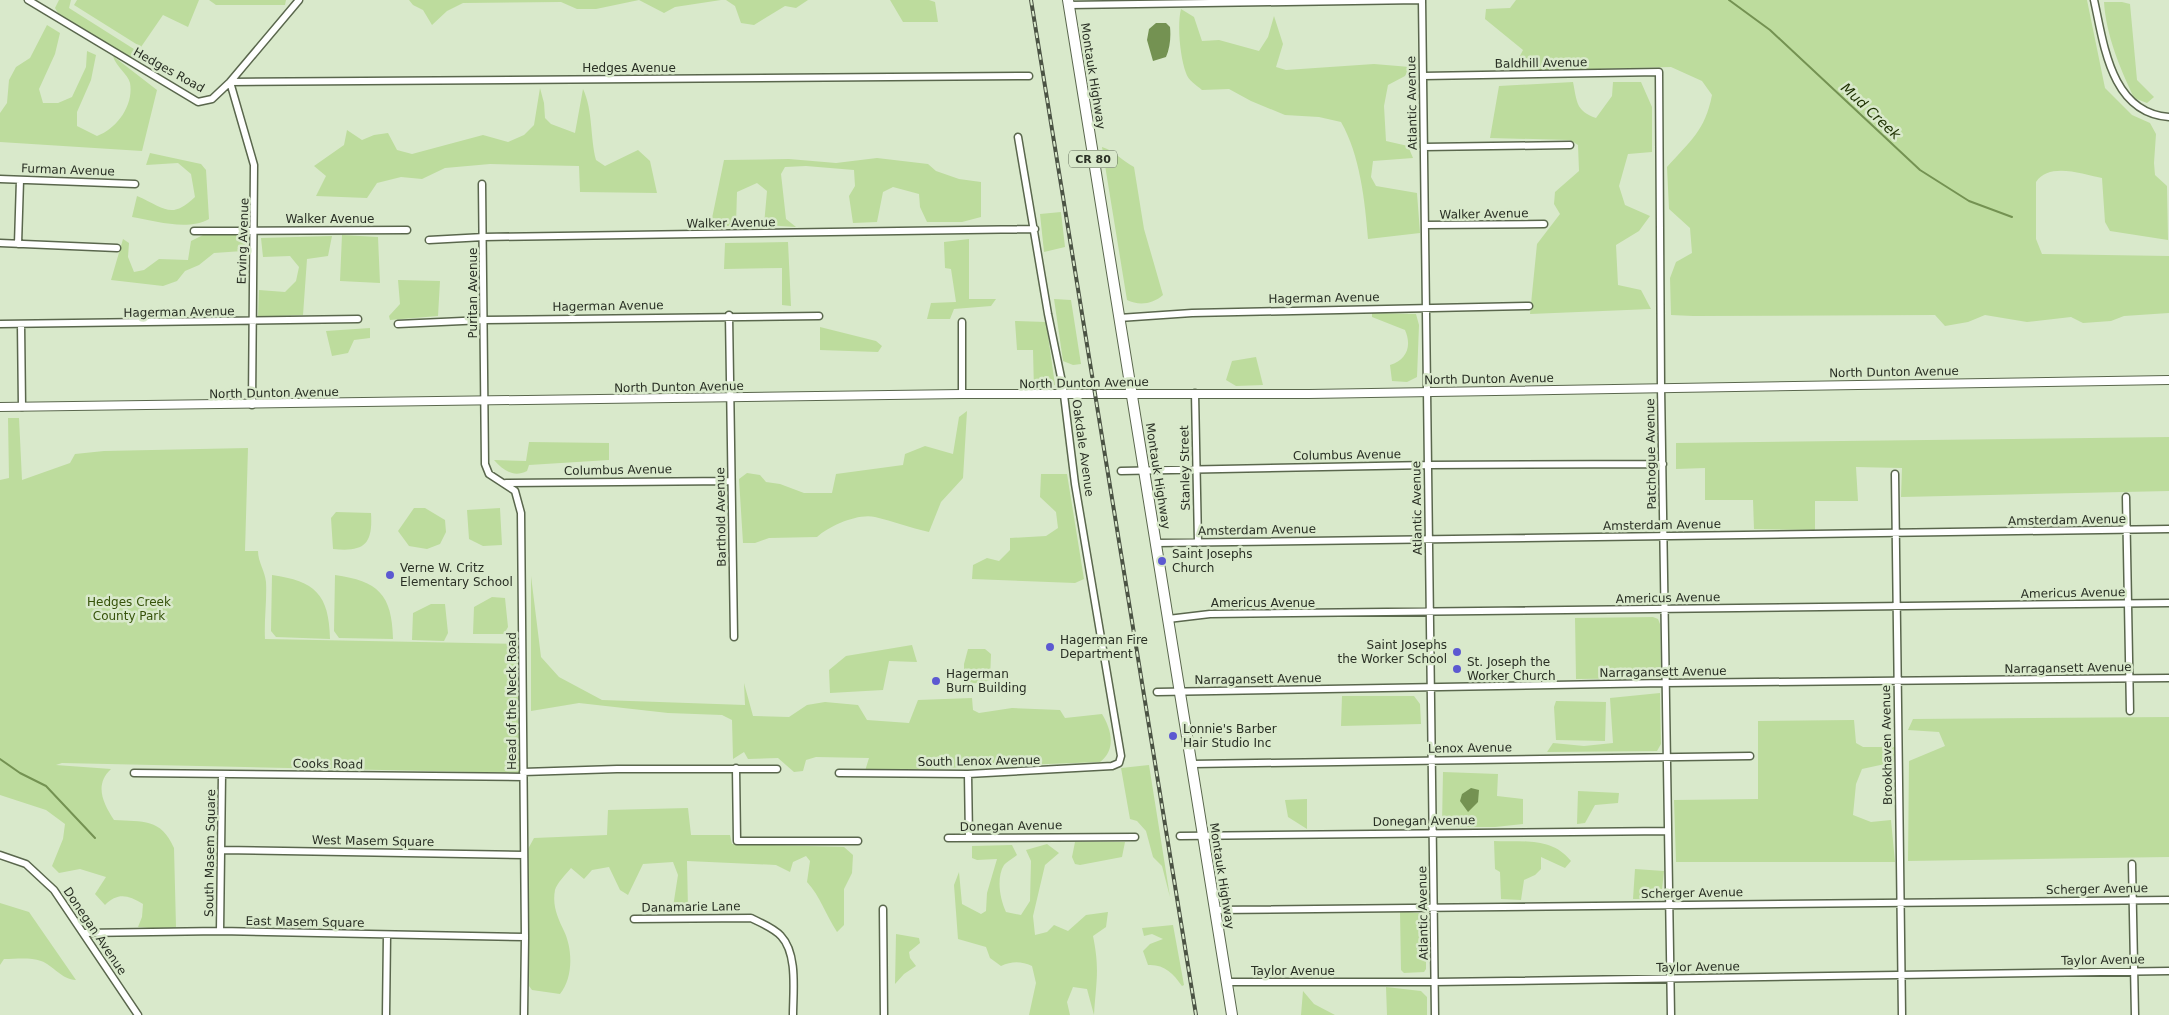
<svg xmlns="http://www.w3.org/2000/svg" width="2169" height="1015" font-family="'DejaVu Sans',sans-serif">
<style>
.green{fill:#bddc9d}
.water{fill:#749252}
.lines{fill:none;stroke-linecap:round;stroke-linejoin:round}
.stream{stroke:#749252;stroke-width:2}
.minor-casing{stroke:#5a674d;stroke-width:9}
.tertiary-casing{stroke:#5a674d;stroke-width:10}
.primary-casing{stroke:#5a674d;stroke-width:12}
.minor{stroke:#fff;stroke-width:6}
.tertiary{stroke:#fff;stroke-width:8}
.primary{stroke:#fff;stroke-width:10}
.rail-casing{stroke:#4b5344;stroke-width:4}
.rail{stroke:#d9e9cb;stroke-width:2;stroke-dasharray:5.5;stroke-linecap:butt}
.poi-dot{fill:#5c59d1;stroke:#d9e9cb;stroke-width:2}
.labels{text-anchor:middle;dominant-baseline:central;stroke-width:5;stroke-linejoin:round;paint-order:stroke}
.shield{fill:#d9e9cb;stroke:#5e6857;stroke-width:1}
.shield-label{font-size:11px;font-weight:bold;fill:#2a3025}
.street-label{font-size:12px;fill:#2a3025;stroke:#d9e9cb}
.poi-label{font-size:12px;fill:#2a3025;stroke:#d9e9cb;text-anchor:start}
.park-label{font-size:12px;fill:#36520a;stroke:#d9e9cb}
.water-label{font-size:14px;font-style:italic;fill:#1d3000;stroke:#d9e9cb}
</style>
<rect width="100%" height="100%" fill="#d9e9cb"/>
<path class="green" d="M59,0H71L69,8L137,51V54L132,57L122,53L58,13L55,8Z
M77,0H199L188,27L163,15L141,47L74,5Z
M209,0H286L285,5H216Z
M409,0H721L675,7L664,13L639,0L596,9H577L561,2L463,3L447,11L432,25L423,10L413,5Z
M726,0H808L796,8L785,6L754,25L741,23L735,6Z
M890,0H929L935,2L938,22H903Z
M1516,0H2087L2105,88L2132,115L2150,123L2156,134L2154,163L2155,175L2167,186L2168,240L2110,231L2105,222L2102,178C2082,174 2049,162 2036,182V239L2042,254L2169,256V313L2124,316L2111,321L2083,323L2071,317L2027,322L1985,315L1968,322L1945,326L1935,315L1693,316L1671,315L1670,278L1676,262L1692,253L1690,228L1669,209L1667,167C1690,141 1705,131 1712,95L1702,81L1671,67L1512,71L1523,50L1485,19L1486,9L1510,8Z
M2104,2H2122L2130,4L2137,80L2154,97L2147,103L2134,98C2120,68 2106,35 2104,2Z
M1181,9L1194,17L1202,41L1219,40L1259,51L1268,37L1274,16L1283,44L1276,67L1286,70L1374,64L1410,67L1405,76L1388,85L1384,106L1386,141L1408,146L1413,158L1373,161L1371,177L1376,186L1417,193L1420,233L1368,239C1365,201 1360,155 1341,122L1319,117L1285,115L1251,101L1229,89L1202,90C1196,85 1188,80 1186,73C1180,57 1177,25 1181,9Z
M47,25L60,33L55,54L39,89L43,103H58L72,97L86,67L87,51L96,55L91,80L77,112V126L97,136C117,129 134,105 130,83C128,74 116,67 113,56L157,90L142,151L0,142V113L7,103L9,80L16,67L30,58Z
M1573,82C1577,102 1576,111 1596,118L1612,96L1613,82H1641L1652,107V152L1628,154L1619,186L1625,205L1650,216L1639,231L1616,245L1618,285L1641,290L1651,309L1530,314L1537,244L1560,214L1554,204L1555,192L1579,171L1578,145L1570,140L1490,138L1499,86Z
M540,88L544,103L545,118L551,124L575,133L583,89C593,110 590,137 596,160L605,166L638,150L650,161L657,193L580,192L579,166L490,164L445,168L422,179L401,177L377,183L367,198L316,196L326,176L314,166L344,145L347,130L362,140L374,135L388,133L397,150L412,154L483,135L508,142L524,135L534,125Z
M1102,147C1115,151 1121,160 1134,167L1144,229L1163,295C1153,304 1139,306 1127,300Z
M150,153L201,164L206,170L209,219C188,231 155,221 132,217L137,196C165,208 171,220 195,197L191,174L178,163L146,165Z
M877,158L928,164L936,171L959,179L981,182V217L962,222H927L920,207L919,194L893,187L883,192L877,222L853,223L849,196L855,186L854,170L806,166L785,167L781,174L786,219L796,227L764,225L767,191L757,183L737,192L736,225L710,228L724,160L789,159L836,163Z
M1061,212L1065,247L1044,252L1040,214Z
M205,234H248L243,251L214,253L199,265L185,271L177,281L163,286L111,280L123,239L129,243L128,257L134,272L144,270L159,259L188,260L191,241Z
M342,235L378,237L380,283L340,281Z
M332,236L328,256L307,259L303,315L258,317L259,290L285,292L296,281L299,267L290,256L263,257L261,238Z
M969,239V299H996L991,306L954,309L950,319H927L931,303L956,302L951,269L945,268L944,242Z
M788,242L791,306L782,305V268L724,269L725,243Z
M398,280L440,281L438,316L390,320L389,316L400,304Z
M1054,299L1071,300L1081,364L1073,365L1063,361Z
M1372,313L1416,314L1419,325L1417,377L1407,382L1392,381L1390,365C1407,360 1412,346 1405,330L1372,317Z
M1015,321L1046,322L1055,385L1034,391L1033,350H1017Z
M820,327L876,341L882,346L878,352L820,350Z
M370,328V338L354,340L348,353L332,356L326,331Z
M1256,357L1263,385L1236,386L1226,380L1232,361Z
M967,411L963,478L941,502L929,532C910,528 893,521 875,517C858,513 829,526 817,537L769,538L755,543H743L739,479L747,473L760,475L766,482L780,484L804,493H832L836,474L903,465L905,454L925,446L953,454L959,417Z
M8,418H19L22,480L70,463L75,454L104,451L248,448L245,551H258C258,562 265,571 266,582C267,601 264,620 265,639L518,644L519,773L62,763L56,765L111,769C94,785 103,803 114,820C143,822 161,818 174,848L176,927L171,930L138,927L142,917L143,904C128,895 118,892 105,905L95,894L106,877L80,869L59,873L52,866L63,839L65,824L46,810L0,795V480L9,478Z
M2169,437V491L1901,497L1902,468L1856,467L1858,501H1815V530L1754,529L1753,500H1705V468L1676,469V443Z
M529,442L609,443V460L529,465L527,471C513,478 503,470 494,460L526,461Z
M1041,474H1067L1084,579L1075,583L972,579L973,565L987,558L999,561L1010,550V538L1046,536L1058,528L1056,512L1040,497Z
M414,508H425L445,520L446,532L440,544L427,549L409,546L398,531Z
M500,508L502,545L483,546L469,539L467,510Z
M336,512L371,513C373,545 364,552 333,549L331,518Z
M272,575C315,581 329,594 330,639L276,637L271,631Z
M335,575C378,581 392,594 393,639L339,638L334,631Z
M531,576L541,657L559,677L602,700L745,705L744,683L753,716L789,717L807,705L825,702L858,705L867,720L909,723L918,700L972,698L973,710L979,713L1012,708L1060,710L1065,718L1102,714C1111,729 1117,749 1100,762L865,771L869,758L816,757L806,760L803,771L794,772L778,758L748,759L744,752L733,759L732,720L722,715L668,713L579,703L531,711Z
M492,597L505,598L508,627L504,634H473L474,607Z
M431,604H445L448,633L444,641L412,640L413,613Z
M1653,617L1658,619L1660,624L1661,678L1576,679L1575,618Z
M912,645L917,662L889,661L883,690L830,693L829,670L846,656Z
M968,649H985L991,654L990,680C980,683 971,686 964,678V664Z
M1660,693L1661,744L1657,751L1547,752L1553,743L1584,746L1613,743L1610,698Z
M1342,696H1414L1420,704L1421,724L1341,726Z
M1556,701L1606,702L1605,741L1556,740L1554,707Z
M2169,717V857L1908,861L1909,761L1945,746L1939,732L1908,730L1913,719Z
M1854,720L1856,743L1863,747H1895L1894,762L1862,769L1856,784L1853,815L1871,822L1891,820L1895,862H1676L1674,800L1758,799V721Z
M1149,765L1170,897L1162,866L1153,857L1146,831L1137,821L1130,819L1121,768Z
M1443,772L1498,774L1497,796L1523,799V824L1495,827H1447L1442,824Z
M1578,791L1619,793L1618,803L1595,805L1585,823L1577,824Z
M1307,799V829L1288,817L1285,800Z
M688,808L691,835H730L732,844L844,847L853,855L852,873L844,889V925L837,932C826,915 820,896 807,882L810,861L806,856L793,862L790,872L776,865L687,861L688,909L673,907L678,875L673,862L643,864L628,895L620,890L609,867L592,870L584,879L571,868C566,874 557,883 555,890C552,906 558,918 564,931C573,950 573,978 560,994L532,990L529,986L528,849L534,838L607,835L608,810Z
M1494,841C1522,842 1552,837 1571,861L1565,868L1541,857V869L1535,875L1524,880L1521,900L1501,899L1500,872L1495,869Z
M1075,842H1125L1122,857L1080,865L1075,864L1072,857Z
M1047,844L1059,853L1045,865L1033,916L1035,935L1047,932L1054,925L1068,931L1086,915L1108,912L1106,927L1093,936C1100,970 1096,982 1094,1015L1087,989L1073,987L1067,1002L1070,1015H1029L1036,983L1032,966C1021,961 1012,961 1001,966L990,958L986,947L958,939L954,885L959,872L962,904L981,914L986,911L987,893L997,859L977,860L972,858V846L1012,845L1017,855C1013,858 1007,862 1004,865C996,878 1000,899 1006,912L1021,915L1030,901L1031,861L1026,850Z
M1635,869L1664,871L1661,899H1633Z
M0,903L29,912L76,980C62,980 53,965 41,961C30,957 16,959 4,959L0,965Z
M1400,911L1426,914V969L1424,972L1404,973L1401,970Z
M1173,925L1184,985L1182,986C1173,973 1164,964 1148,965L1143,951L1150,944L1163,939L1152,934L1144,936L1142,928Z
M896,934L919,938L920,943L909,952L910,958L916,966L904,974L895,984Z
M1386,987L1421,991L1427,997V1015H1387Z
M1303,991L1314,1004L1335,1015H1301Z"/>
<path class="water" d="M1156,23H1166L1170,27C1171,37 1170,48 1166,57L1153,61L1147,40L1149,29Z
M1471,788L1479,790L1478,802L1468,812L1460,801L1462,794Z"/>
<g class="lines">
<path class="stream" d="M1729,0L1770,30L1920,170L1969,201L2012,217
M0,759L20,773L46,786L95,838"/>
<defs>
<path id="minor" d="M28,0L198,102L212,99L230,82L299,0
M1422,0L1435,1015
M2094,0C2104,45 2111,113 2169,117
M1069,5L1420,0
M1423,76L1659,72L1661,387L1671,1015
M230,82L1029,76
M230,82L254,165L252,405
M1424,147L1570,145
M0,179L135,184
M482,184L485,464L489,474L515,491L521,513L525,937L524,1015
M1425,225L1544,224
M194,231L407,230
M429,240L484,237L1035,229
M0,243L117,248
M18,244L20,180
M729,315L734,637
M1119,318L1192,313L1529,306
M962,322V394
M0,324L358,319
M21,324L22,407
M398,324L484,320L819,316
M1195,393L1198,543
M1121,471L1428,465L1663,464
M1895,474L1902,1015
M506,483L731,481
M2126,497L2130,711
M1156,543L2169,529
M1168,619L1210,614L2169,603
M1157,692L1665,683L2169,678
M1192,764L1750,756
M736,768L737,841H858
M523,772L617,769H777
M134,773L523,777
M839,773L968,774L1112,766L1119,763L1121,756L1075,484L1063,387L1048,314L1018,137
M968,774L969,838
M1180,836L1668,831
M948,838L1135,837
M221,850L524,855
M0,855L26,864L54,890L138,1015
M2132,864L2135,1015
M883,909L884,1015
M1215,910L2169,900
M634,919L751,918C761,923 774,928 781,936C798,954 793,992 793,1015
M220,931L222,774
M84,933L220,931L525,937
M1227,982H1435L2169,971
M386,1015L387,935"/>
<path id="tertiary" d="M0,407L962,394H1309L2169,380"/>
<path id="primary" d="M1068,0L1232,1015"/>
</defs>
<use href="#minor" class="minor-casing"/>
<use href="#tertiary" class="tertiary-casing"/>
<use href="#primary" class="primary-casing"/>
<use href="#minor" class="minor"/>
<use href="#tertiary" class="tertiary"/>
<use href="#primary" class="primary"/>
<defs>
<path id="rail" d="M1031,0L1196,1015"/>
</defs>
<use href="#rail" class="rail-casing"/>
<use href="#rail" class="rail"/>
</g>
<g class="poi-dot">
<circle cx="1162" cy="561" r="5"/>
<circle cx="390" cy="575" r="5"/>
<circle cx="1050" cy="647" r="5"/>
<circle cx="1457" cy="652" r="5"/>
<circle cx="1457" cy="669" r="5"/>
<circle cx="936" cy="681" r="5"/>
<circle cx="1173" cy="736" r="5"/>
</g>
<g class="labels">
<rect class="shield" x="1069" y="150.5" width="48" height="17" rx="4"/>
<g class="shield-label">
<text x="1093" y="159">CR 80</text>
</g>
<g class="street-label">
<text transform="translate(1541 63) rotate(-1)">Baldhill Avenue</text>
<text x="629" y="68">Hedges Avenue</text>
<text transform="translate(169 70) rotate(29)">Hedges Road</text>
<text transform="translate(1093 76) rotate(81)">Montauk Highway</text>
<text transform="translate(1412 103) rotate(-91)">Atlantic Avenue</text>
<text transform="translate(68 170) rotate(2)">Furman Avenue</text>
<text transform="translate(1484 214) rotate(-1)">Walker Avenue</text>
<text x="330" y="219">Walker Avenue</text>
<text transform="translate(731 223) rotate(-1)">Walker Avenue</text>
<text transform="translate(243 241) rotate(-88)">Erving Avenue</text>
<text transform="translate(473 293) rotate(-90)">Puritan Avenue</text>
<text transform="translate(1324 298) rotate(-1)">Hagerman Avenue</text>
<text transform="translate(608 306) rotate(-1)">Hagerman Avenue</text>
<text transform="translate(179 312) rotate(-1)">Hagerman Avenue</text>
<text transform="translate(1894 372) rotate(-1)">North Dunton Avenue</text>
<text transform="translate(1489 379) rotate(-1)">North Dunton Avenue</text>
<text transform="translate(1084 383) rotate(-1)">North Dunton Avenue</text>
<text transform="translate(679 387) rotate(-1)">North Dunton Avenue</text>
<text transform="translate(274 393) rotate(-1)">North Dunton Avenue</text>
<text transform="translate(1083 448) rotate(82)">Oakdale Avenue</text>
<text transform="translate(1651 454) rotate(-91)">Patchogue Avenue</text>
<text transform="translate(1347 455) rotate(-1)">Columbus Avenue</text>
<text transform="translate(1185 468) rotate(-91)">Stanley Street</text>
<text transform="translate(618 470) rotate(-1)">Columbus Avenue</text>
<text transform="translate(1158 476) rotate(81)">Montauk Highway</text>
<text transform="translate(1417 508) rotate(-91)">Atlantic Avenue</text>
<text transform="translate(721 517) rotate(-91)">Barthold Avenue</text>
<text transform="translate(2067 520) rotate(-1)">Amsterdam Avenue</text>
<text transform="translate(1662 525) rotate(-1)">Amsterdam Avenue</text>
<text transform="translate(1257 530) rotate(-1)">Amsterdam Avenue</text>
<text transform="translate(2073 593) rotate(-1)">Americus Avenue</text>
<text transform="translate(1668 598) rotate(-1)">Americus Avenue</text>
<text x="1263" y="603">Americus Avenue</text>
<text transform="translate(2068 668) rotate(-1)">Narragansett Avenue</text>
<text transform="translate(1663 672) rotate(-1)">Narragansett Avenue</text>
<text transform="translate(1258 679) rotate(-1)">Narragansett Avenue</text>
<text transform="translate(512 701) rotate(-90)">Head of the Neck Road</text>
<text transform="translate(1887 745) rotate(-91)">Brookhaven Avenue</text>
<text transform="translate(1470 748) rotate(-1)">Lenox Avenue</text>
<text transform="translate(979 761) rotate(-1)">South Lenox Avenue</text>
<text transform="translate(328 764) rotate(1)">Cooks Road</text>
<text transform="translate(1424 821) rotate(-1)">Donegan Avenue</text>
<text transform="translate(1011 826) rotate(-1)">Donegan Avenue</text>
<text transform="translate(373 841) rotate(1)">West Masem Square</text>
<text transform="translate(210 853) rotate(-89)">South Masem Square</text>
<text transform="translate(1222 876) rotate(81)">Montauk Highway</text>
<text transform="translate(2097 889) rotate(-1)">Scherger Avenue</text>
<text transform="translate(1692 893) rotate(-1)">Scherger Avenue</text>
<text transform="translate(691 907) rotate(-1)">Danamarie Lane</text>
<text transform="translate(1423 913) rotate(-91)">Atlantic Avenue</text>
<text transform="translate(305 922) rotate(1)">East Masem Square</text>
<text transform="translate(95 931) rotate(56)">Donegan Avenue</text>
<text transform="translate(2103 960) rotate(-1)">Taylor Avenue</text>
<text transform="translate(1698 967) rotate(-1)">Taylor Avenue</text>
<text x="1293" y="971">Taylor Avenue</text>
</g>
<g class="poi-label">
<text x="1172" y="554">Saint Josephs<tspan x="1172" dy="14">Church</tspan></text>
<text x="400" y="568">Verne W. Critz<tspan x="400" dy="14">Elementary School</tspan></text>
<text x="1060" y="640">Hagerman Fire<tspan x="1060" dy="14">Department</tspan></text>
<text x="1447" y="645" text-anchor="end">Saint Josephs<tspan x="1447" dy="14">the Worker School</tspan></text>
<text x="1467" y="662">St. Joseph the<tspan x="1467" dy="14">Worker Church</tspan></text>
<text x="946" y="674">Hagerman<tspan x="946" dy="14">Burn Building</tspan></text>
<text x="1183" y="729">Lonnie's Barber<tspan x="1183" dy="14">Hair Studio Inc</tspan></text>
</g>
<g class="park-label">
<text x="129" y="602">Hedges Creek<tspan x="129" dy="14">County Park</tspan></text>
</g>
<g class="water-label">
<text transform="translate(1871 111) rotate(43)">Mud Creek</text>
</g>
</g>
</svg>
